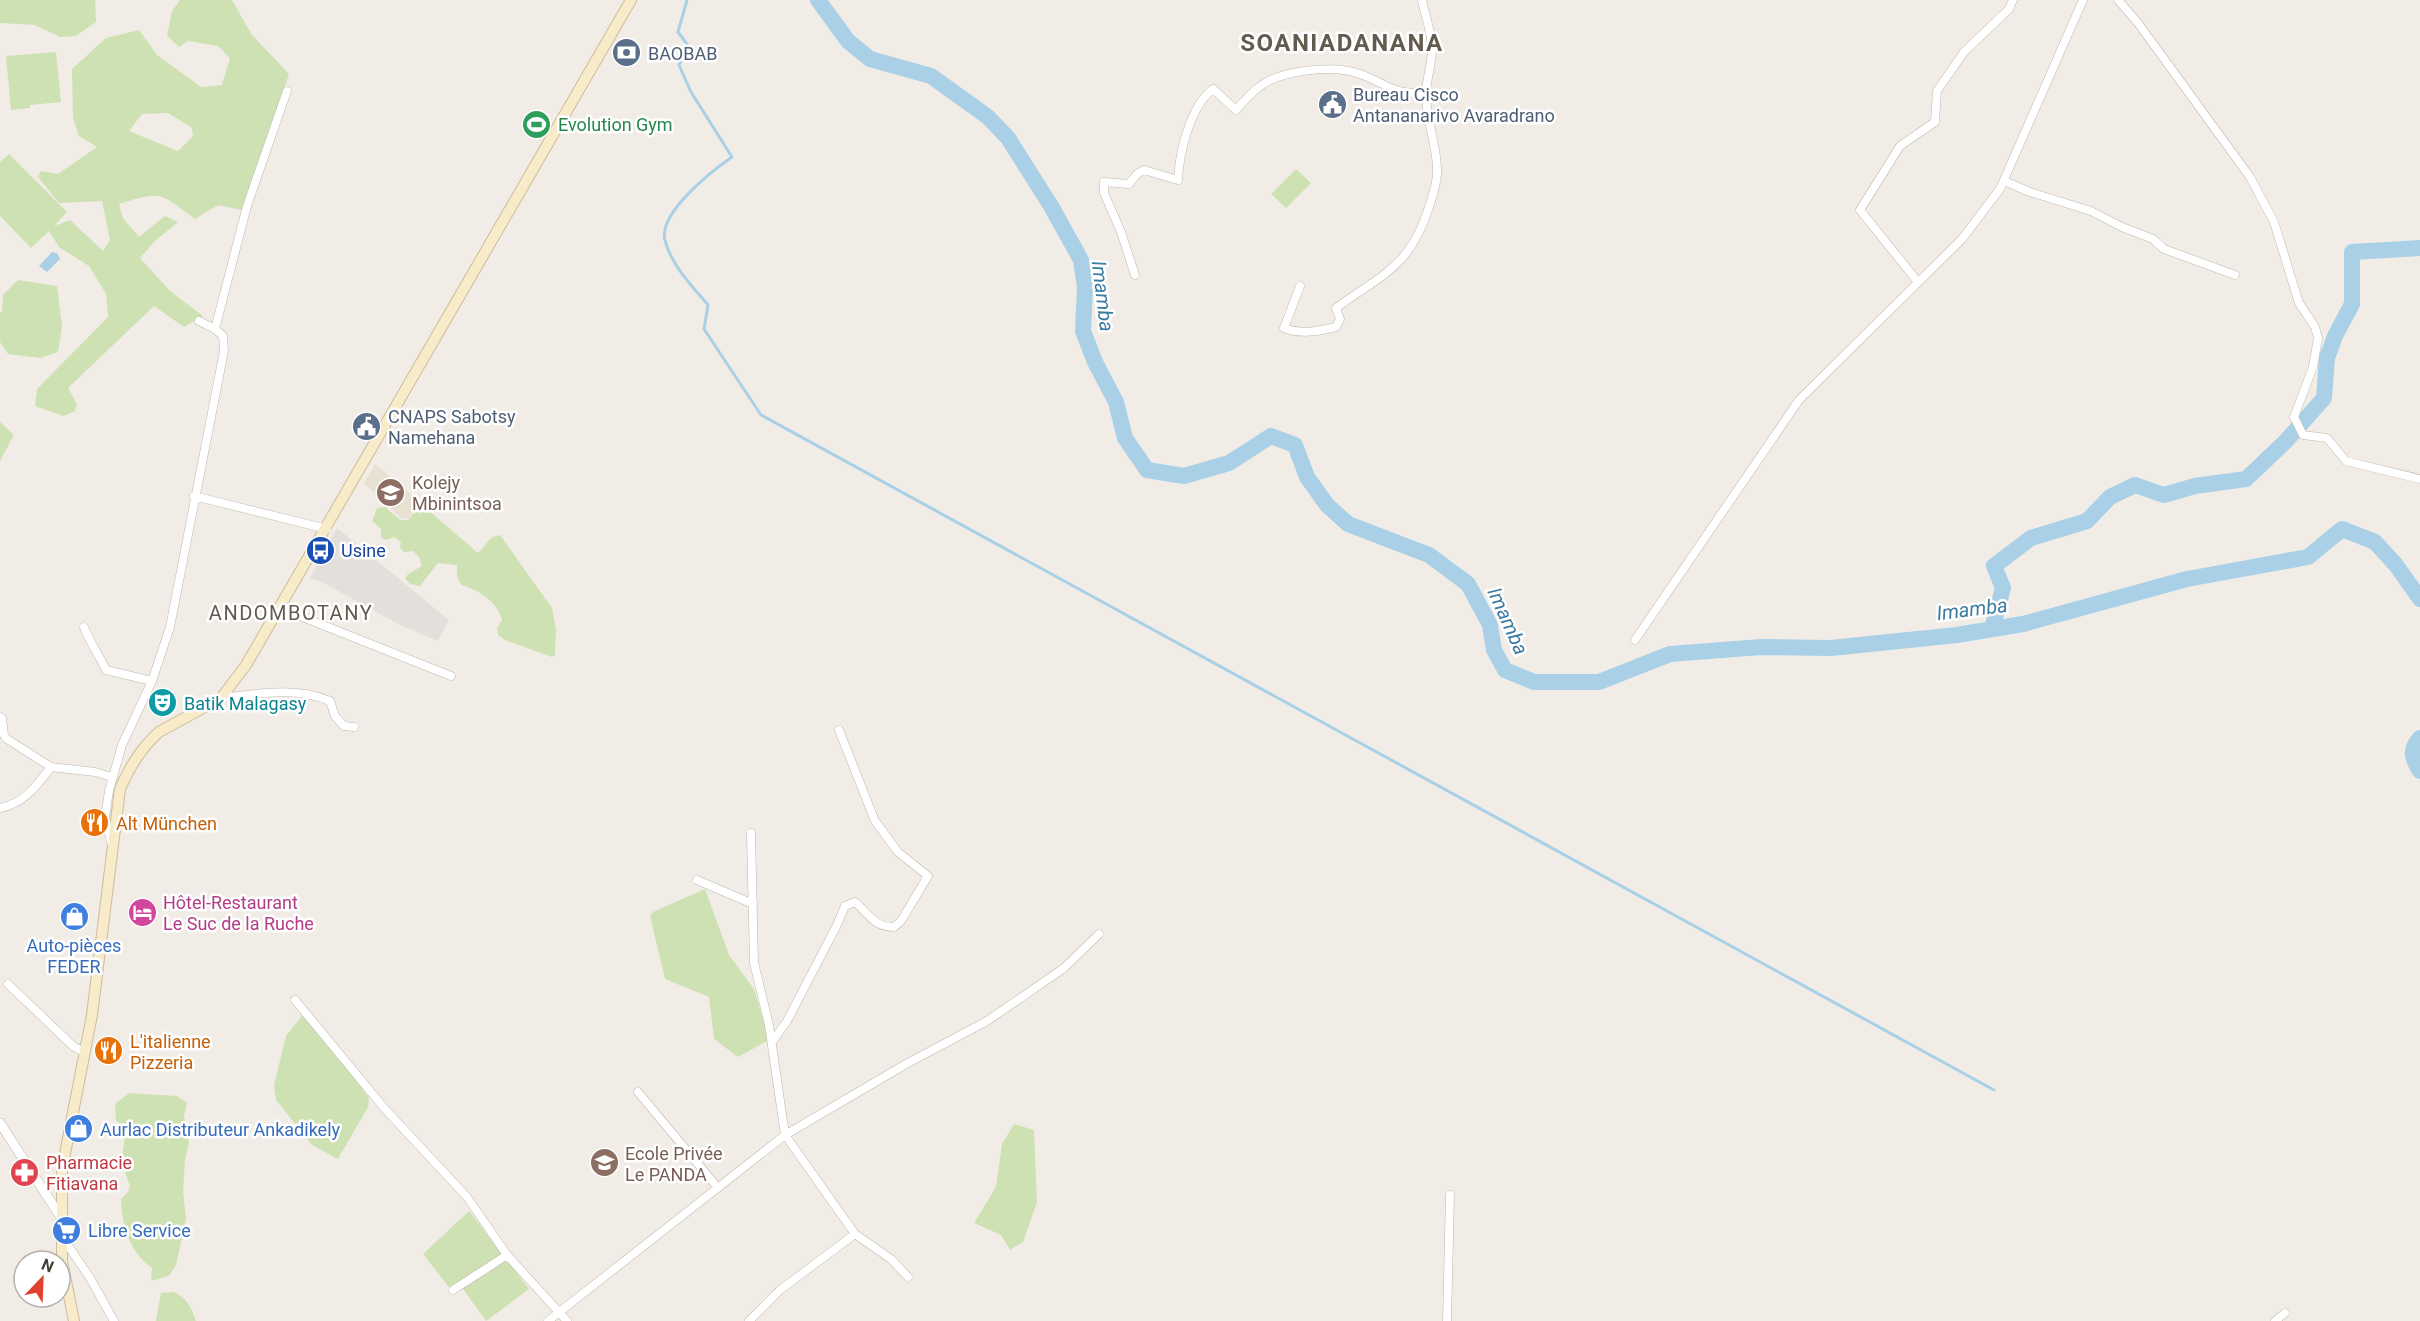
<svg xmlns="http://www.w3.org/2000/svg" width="2420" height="1321" font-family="Roboto,sans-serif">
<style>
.industrial{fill:#e3dfdb}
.education{fill:#e8e1d2}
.green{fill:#cee1b3;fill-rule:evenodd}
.water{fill:#a9d0e7}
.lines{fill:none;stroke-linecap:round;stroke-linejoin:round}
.stream{stroke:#a9d0e7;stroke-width:3}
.river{stroke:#a9d0e7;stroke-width:16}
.minor-casing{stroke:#beb7ad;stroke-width:9}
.tertiary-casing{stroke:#beb7ad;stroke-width:10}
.secondary-casing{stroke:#cbbd9b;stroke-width:12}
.minor{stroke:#fff;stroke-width:8}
.tertiary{stroke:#fff;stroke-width:9}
.secondary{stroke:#f8ebc9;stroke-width:10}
.labels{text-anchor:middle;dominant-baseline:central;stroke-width:5;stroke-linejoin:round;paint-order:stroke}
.service-label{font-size:18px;fill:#4e5e75;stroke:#fff;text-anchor:start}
.leisure-label{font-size:18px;fill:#27864d;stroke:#fff;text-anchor:start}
.education-label{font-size:18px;fill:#785e54;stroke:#fff;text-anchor:start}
.transit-label{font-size:18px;fill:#164399;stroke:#fff;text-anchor:start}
.culture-label{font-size:18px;fill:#0d838f;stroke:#fff;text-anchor:start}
.food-label{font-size:18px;fill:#c56008;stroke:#fff;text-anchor:start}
.hotel-label{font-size:18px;fill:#b23c85;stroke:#fff;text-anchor:start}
.shop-label{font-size:18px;fill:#366cbe;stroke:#fff;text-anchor:start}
.health-label{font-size:18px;fill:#be3a42;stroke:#fff;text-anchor:start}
.water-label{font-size:20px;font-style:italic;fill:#3c7ba2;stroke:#fff}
.neighbourhood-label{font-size:20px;letter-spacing:1.5px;fill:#645b4f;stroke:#fff}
.district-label{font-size:24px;font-weight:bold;letter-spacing:1.5px;fill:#645b4f;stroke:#fff}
</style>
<rect width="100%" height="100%" fill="#f1ede6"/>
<path class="industrial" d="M337,528L449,620L438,641L400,625L320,581L310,579Z"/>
<path class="education" d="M375,464L420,502L408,519L401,518L364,483Z"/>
<path class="green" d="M0,0H95L96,22L76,36L60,37L35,25L0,23Z
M180,0H232L252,35L289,74L242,210L218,205L195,219C160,193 163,190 119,204L123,218L139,237L165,216L178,222L154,242L140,258L170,291L203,316L184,327L154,306L68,388L77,404L75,411L64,416L35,406L37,389L108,317L106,294L89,266L59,247L49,231L31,248L0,216V162L9,154L67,212L54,226L70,220L103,251L110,240L102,201L59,203L38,177L41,171L58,174L97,147L79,136L73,118L72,69L106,38L139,30L157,55L201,87L222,85L230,58L218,46L188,41L179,47L167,36L172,11ZM168,113L192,128L193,136L178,151L129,131L142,114Z
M56,52L61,102L30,105V108L11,110L6,56Z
M1296,169L1311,183L1286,208L1271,194Z
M18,280L57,286L62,326L58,352L40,358L8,354L0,342V312H2L3,295Z
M0,422L14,435L0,461Z
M421,504L478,553L492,537L500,535L552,608L556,629L555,655L552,657L507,641L498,635L497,628L502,620C497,601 479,590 461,585L457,576V565L438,563L420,586L410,584L405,578L408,574L422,566L419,557L413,551L404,552L400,548L401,542L394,537L386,540L381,537V529L372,521L377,508L385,507L400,520H408Z
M705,889L729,955L754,989L769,1040L738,1057L714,1039L709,997L665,979L650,916L653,912Z
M305,1012L369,1098L368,1107L338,1159L312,1145L276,1100L274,1085L286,1036Z
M129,1093L177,1096L187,1103L184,1116L189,1142L185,1161L183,1191L186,1219L176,1265L169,1276L151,1281L152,1268C129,1251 122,1226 121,1199L128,1192L130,1185C119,1160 122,1156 126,1131L116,1120L115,1104Z
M1014,1124L1034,1130L1037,1202L1023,1242L1010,1250L1001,1235L974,1223L996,1187L1002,1144Z
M469,1211L529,1289L486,1321L458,1282L449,1287L423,1254Z
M173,1292C186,1296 192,1309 196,1321H156L161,1293Z"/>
<path class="water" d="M52,252L57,253L60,259L47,272L39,266Z"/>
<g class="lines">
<path class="stream" d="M687,0L678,32L689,47C688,55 681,58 679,65L691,92L732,157C712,171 658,213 665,240C671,265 692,286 708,305L704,329L761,415L1994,1090"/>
<path class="river" d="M818,0L848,41L870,59L931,76L988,117L1008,138L1051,206L1081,260L1085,287L1083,331L1095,362L1116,402L1125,438L1147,470L1184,476L1229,463L1271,436L1295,445L1307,477L1327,505L1348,524L1429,555L1468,584L1490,625L1494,650L1505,670L1534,682H1599L1670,654L1761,647L1831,648L1957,635L2023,624L2187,579L2308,557L2342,529L2375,542L2396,565L2420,599
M1992,629L2003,588L1994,566L2031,538L2087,521L2110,497L2135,485L2164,495L2195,486L2246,479L2286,441L2324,398L2327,358L2335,336L2352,304V252L2420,248
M2420,738C2409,750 2412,759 2420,771"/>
<defs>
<path id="minor" d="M2118,0L2138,23L2250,177L2274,222L2299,303L2315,327L2318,338L2313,367L2294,417L2303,435L2327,438L2346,461L2420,479
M2004,181L2030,192L2091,211L2122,227L2153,239L2164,249L2235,275
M1135,275L1121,232L1104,193V182L1129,184L1137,174L1144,170L1178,180C1179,154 1190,106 1213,89L1236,110C1243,102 1251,93 1259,87C1280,70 1332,65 1357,73C1385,82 1393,96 1426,93
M1918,282L1860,210L1900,146L1935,122L1937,91L1964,52L2009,9L2013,0
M1300,286L1284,328C1301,335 1319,331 1336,327L1340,319L1336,308C1383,274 1410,267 1429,207C1433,194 1438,181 1437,167C1436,143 1426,119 1426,95C1426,79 1432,65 1432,49C1432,33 1425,16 1422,0
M215,329L247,206L287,91
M194,496L327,529
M280,608L451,676
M84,627C90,643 99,655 106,670L152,681
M1635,640L1799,400L1962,239L2000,189L2083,0
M221,698C257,694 295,686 330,701L335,716L344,726L354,727
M0,717L2,718L4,735L7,739L51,767
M0,808C24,804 37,785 51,767L95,772L112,777
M751,833L754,963L769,1025L785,1135L855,1234L891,1259L908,1277
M111,842L105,817L109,791L122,745L152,681L170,627L224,351L223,336L215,329L199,321
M697,880L753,904
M8,984L73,1046L85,1053
M295,1000L385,1109L467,1197L507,1255L567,1321
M772,1042L787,1021L837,925L845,906L855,902C869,914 874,927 894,927L901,921L928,876L898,852L875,821L839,730
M638,1092L718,1188
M63,1238L90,1278L114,1321
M453,1290L507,1255
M548,1321L785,1135L906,1064L987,1021L1064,968L1099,934
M749,1321L780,1290L855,1234
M1447,1321L1450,1195
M2275,1321L2285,1313"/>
<path id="tertiary" d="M0,1123L60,1216"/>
<path id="secondary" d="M74,1321L62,1261V1169L92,1015L120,789C130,767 140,749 159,732L221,698L246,665L631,0"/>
</defs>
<use href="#minor" class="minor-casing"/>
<use href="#tertiary" class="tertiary-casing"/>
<use href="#secondary" class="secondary-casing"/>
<use href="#minor" class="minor"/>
<use href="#tertiary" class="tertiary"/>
<use href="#secondary" class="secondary"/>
</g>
<defs>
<symbol id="bank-disc" viewBox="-11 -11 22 22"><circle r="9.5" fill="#5c6f8a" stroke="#fff"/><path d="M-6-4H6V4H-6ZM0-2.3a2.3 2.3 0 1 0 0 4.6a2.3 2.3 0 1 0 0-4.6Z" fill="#fff"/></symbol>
<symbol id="civic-disc" viewBox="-11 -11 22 22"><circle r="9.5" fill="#5c6f8a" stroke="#fff"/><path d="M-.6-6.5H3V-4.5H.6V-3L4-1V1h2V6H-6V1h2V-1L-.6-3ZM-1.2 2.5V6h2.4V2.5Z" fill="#fff"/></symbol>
<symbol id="stadium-disc" viewBox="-11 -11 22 22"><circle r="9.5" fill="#2e9e5b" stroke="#fff"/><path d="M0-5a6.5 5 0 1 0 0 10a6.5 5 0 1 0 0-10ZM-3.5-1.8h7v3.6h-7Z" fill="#fff"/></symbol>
<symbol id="school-disc" viewBox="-11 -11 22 22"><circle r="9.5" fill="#8d6e63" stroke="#fff"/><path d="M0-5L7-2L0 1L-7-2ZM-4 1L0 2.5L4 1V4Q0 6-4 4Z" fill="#fff"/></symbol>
<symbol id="bus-disc" viewBox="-11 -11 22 22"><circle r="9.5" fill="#1a4fb4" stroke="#fff"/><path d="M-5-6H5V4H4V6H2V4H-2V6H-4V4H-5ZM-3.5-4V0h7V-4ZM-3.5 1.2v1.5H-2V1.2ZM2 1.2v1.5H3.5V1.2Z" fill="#fff"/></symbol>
<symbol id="theatre-disc" viewBox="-11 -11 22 22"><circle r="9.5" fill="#0f9aa8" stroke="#fff"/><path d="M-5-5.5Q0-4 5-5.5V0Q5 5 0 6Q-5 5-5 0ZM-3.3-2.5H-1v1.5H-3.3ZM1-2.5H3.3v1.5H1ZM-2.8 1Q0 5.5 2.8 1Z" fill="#fff"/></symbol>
<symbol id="restaurant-disc" viewBox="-11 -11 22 22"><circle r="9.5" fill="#e8710a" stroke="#fff"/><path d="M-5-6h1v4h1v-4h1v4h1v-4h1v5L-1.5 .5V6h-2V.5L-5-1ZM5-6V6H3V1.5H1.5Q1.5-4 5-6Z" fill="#fff"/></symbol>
<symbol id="hotel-disc" viewBox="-11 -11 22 22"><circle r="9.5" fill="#d1479c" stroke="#fff"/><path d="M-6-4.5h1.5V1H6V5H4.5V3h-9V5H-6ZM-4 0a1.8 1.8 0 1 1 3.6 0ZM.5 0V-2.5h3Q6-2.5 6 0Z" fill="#fff"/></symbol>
<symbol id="shop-disc" viewBox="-11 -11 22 22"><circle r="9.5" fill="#3f7fe0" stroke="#fff"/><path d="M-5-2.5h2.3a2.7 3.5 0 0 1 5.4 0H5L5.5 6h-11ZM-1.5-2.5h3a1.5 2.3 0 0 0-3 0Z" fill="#fff"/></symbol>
<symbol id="pharmacy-disc" viewBox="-11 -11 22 22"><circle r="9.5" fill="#e0444e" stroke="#fff"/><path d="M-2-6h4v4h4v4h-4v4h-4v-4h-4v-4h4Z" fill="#fff"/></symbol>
<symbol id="supermarket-disc" viewBox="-11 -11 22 22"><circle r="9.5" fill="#3f7fe0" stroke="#fff"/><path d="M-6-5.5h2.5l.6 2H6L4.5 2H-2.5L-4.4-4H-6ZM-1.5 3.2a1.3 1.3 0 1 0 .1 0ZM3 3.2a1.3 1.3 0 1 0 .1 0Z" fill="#fff"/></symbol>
</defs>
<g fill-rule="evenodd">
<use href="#bank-disc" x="610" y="36" width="33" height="33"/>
<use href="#civic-disc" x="1316" y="88" width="33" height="33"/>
<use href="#stadium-disc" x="520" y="108" width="33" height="33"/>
<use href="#civic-disc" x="350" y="410" width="33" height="33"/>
<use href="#school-disc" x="374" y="476" width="33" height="33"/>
<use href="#bus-disc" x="304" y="534" width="33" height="33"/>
<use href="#theatre-disc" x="146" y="686" width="33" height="33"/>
<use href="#restaurant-disc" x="78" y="806" width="33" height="33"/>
<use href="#hotel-disc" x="126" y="896" width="33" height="33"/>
<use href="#shop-disc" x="58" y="900" width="33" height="33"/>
<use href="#restaurant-disc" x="92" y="1034" width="33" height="33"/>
<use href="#shop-disc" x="62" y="1112" width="33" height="33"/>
<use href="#school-disc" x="588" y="1146" width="33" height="33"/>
<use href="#pharmacy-disc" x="8" y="1156" width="33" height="33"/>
<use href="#supermarket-disc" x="50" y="1214" width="33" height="33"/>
</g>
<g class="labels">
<g class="service-label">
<text x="648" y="53">BAOBAB</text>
<text x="1353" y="94">Bureau Cisco<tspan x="1353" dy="21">Antananarivo Avaradrano</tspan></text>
<text x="388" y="416">CNAPS Sabotsy<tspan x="388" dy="21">Namehana</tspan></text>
</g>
<g class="leisure-label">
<text x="558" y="124">Evolution Gym</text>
</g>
<g class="education-label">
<text x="412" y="482">Kolejy<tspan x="412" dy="21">Mbinintsoa</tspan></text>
<text x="625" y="1153">Ecole Privée<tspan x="625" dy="21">Le PANDA</tspan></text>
</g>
<g class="transit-label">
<text x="341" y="550">Usine</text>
</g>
<g class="culture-label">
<text x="184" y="703">Batik Malagasy</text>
</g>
<g class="food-label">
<text x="116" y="823">Alt München</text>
<text x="130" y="1041">L'italienne<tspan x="130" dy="21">Pizzeria</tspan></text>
</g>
<g class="hotel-label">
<text x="163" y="902">Hôtel-Restaurant<tspan x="163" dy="21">Le Suc de la Ruche</tspan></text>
</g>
<g class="shop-label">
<text x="74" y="945" text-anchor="middle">Auto-pièces<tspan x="74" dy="21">FEDER</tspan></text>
<text x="100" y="1129">Aurlac Distributeur Ankadikely</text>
<text x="88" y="1230">Libre Service</text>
</g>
<g class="health-label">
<text x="46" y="1162">Pharmacie<tspan x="46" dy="21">Fitiavana</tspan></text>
</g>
<g class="water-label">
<text transform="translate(1103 296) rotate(83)">Imamba</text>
<text transform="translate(1972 609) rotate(-7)">Imamba</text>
<text transform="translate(1508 621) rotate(66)">Imamba</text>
</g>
<g class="neighbourhood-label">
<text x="291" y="613">ANDOMBOTANY</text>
</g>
<g class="district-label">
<text x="1342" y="43">SOANIADANANA</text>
</g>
</g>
<g transform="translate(42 1279) rotate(23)"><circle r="28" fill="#ffffff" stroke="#b4b1af" stroke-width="1.5"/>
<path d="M0-4.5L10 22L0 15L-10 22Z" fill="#e1412d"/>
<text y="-9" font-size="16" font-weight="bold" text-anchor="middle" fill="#433d36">N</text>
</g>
</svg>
